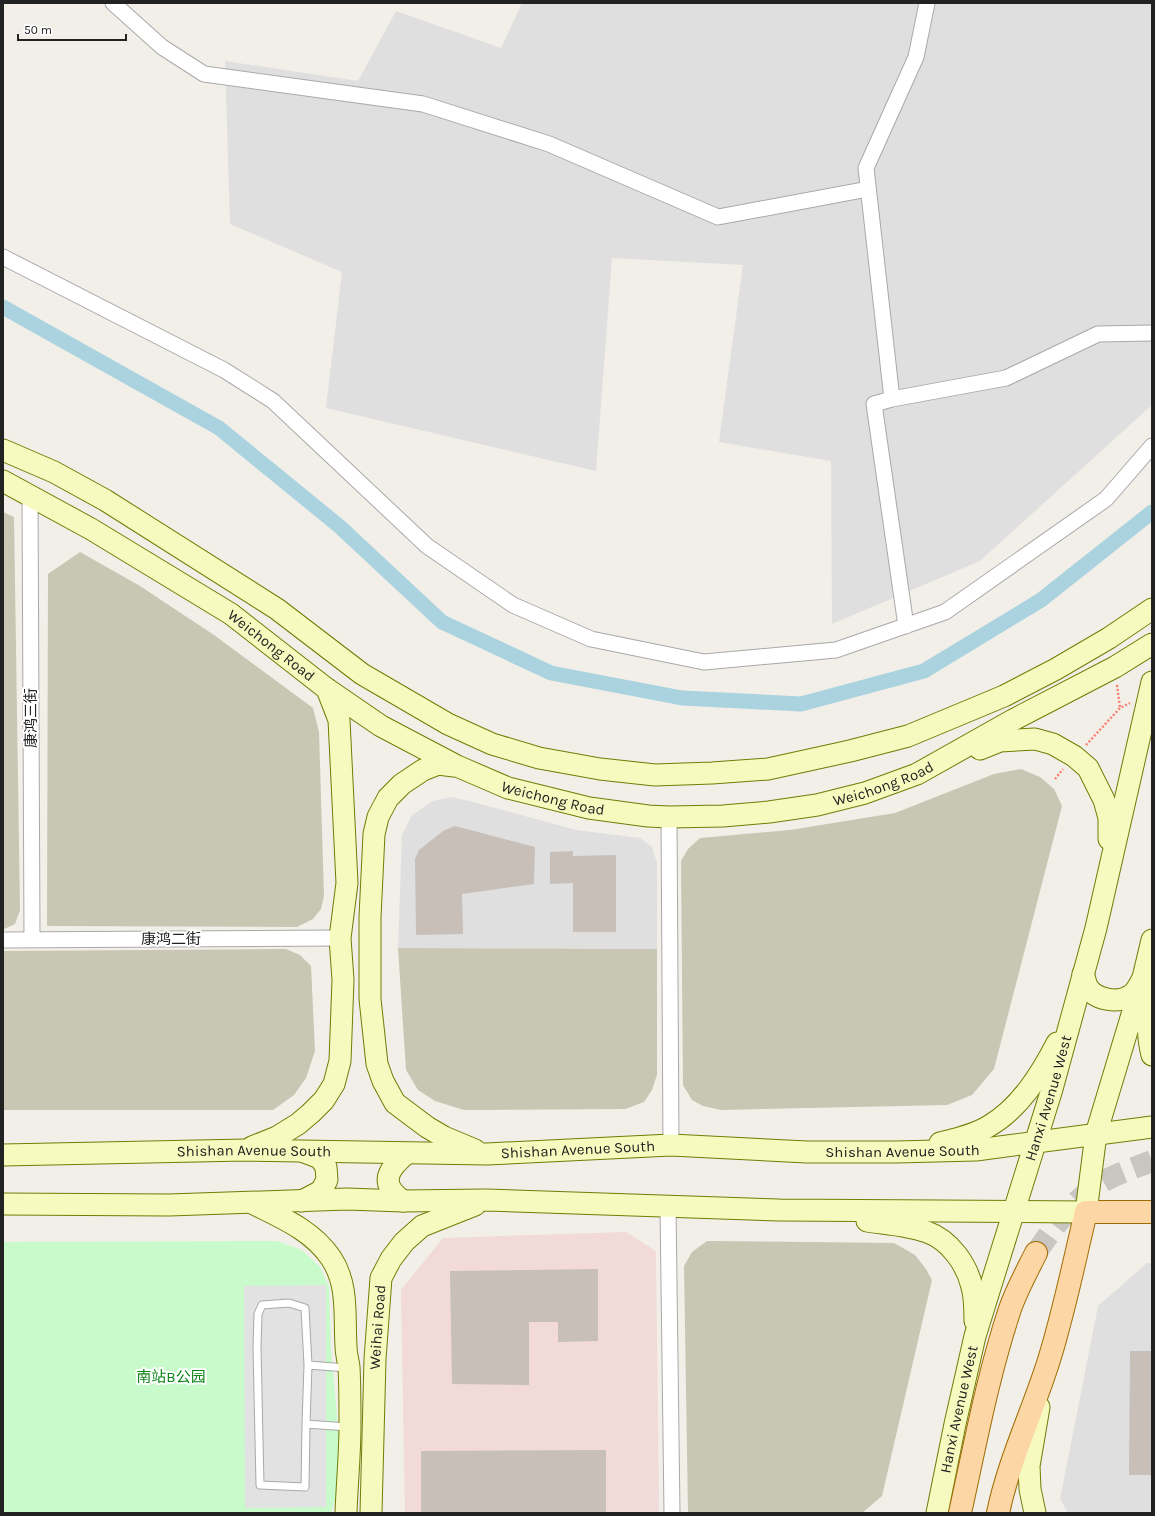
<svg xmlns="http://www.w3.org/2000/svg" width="1155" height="1516" font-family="Karla,'Noto Sans SC',sans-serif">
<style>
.residential{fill:#e0dfdf}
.commercial{fill:#f2dad9}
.construction{fill:#c7c7b4}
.park{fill:#c8facc}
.parking{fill:#e2e2e2}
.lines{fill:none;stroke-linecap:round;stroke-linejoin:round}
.canal{stroke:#aad3df;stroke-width:15}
.building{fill:#c7bfb8}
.primary-tunnel{stroke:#c8c6c1;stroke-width:22;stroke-dasharray:22 11;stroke-linecap:butt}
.lane-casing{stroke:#a9a9a9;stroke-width:9}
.street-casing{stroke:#a9a9a9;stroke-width:17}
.secondary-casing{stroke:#707d05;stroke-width:23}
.primary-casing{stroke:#a06b00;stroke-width:24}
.path{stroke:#fa8072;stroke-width:2.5;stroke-dasharray:2 2;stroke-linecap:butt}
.lane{stroke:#fff;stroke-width:7}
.street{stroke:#fff;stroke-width:15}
.secondary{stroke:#f7fabf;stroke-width:21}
.primary{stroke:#fcd6a4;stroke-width:22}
.labels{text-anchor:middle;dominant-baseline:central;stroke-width:4;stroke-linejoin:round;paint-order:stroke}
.street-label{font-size:15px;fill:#222;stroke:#fff}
.park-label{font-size:15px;fill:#0c8416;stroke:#fff}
</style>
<rect width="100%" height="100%" fill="#f2efe9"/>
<path class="residential" d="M522,3H1152V405L980,561L832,624L831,461L719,442L743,265L612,258L596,471L326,408L342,272L230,224L225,61L358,81L396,11L501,48Z
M451,797L473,802L576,830L640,838L652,847L657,863V949L398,948L402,835L412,815L433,801Z
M1147,1263H1152V1513H1068L1060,1499L1098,1306Z"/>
<path class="commercial" d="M626,1232L656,1251L659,1513H405L401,1290L443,1238Z"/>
<path class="construction" d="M3,512L14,517L20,910L15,924L4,929H3Z
M80,552L140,586L214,635L313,708L319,732L324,896L321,909L313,919L297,927L47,926L48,574Z
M1021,769L1040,777L1054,789L1062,806L994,1069L972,1095L947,1105L721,1110L703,1106L692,1100L683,1085L681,861L688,849L700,838L790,830L895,813L994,774Z
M398,948L657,949V1075L652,1090L644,1102L625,1109L464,1110L435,1101L418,1090L406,1070Z
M286,949L300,955L311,966L315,1051L306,1078L294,1095L273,1110H3V951Z
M707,1241L894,1243L915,1255L926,1269L932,1280L882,1496L862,1513H688L684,1266L692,1252Z"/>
<path class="park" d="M277,1241L302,1250L320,1267L329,1287L331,1349L339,1438V1487L331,1513H3V1242Z"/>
<path class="parking" d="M326,1285V1507L245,1508L244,1286Z"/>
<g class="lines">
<path class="canal" d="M3,307L219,428L339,526L442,622L551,673L682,698L801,704L924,671L1041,600L1152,512"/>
</g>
<path class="building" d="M455,826L535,847L534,884L462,894L463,934L416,935L415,859L419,850L443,831Z
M573,851V856L616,855V932H573V883L550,884V852Z
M598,1269V1341L558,1342V1322H529V1385L452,1384L450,1271Z
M1130,1351H1152V1475H1129Z
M606,1450V1513H421V1451Z"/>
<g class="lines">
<path class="primary-tunnel" d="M1036,1253C1055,1225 1076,1196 1106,1180C1121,1172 1137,1167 1152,1161"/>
<defs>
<path id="lane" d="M347,1368L308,1365L305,1308L289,1303L262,1305L258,1314L257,1347L260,1485L305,1487L306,1424L348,1427
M306,1424L308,1365"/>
<path id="street" d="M113,3L162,47L204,74L423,104L549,144L718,217L868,189
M3,257L224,370L273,401L427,546L513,605L591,639L704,662L836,650L945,612L1106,499L1152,446
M892,399L1006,378L1098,334L1152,333
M30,496L32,939
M906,626L874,404L892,399L866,168L916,57L927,3
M669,817L671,1145
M3,940L340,938
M668,1206L672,1513"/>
<g id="secondary">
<path d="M3,450L54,472L105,500L277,609L362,674L448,724L492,744L539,758L600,769L655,775L712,773L768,769L850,751L908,736L1004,696L1056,669L1109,638L1152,609"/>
<path id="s1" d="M3,481L91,529L231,614L327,689L381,726L457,766L508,788L589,808L648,816L669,817L723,816L769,812L817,805L865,793L917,774L1013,720L1115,667L1152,644"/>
<path d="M980,749L1000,741L1035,739L1053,744L1074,756L1088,768L1104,800L1109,818V839"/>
<path d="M454,766L438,764L423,770L402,784L388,798L378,817L374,834L370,917V999L377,1064L383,1081L395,1103L427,1127L444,1137L475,1150"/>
<path d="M1083,974C1085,977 1085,982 1087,986C1094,1000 1119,1004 1131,995C1136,992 1139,985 1142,980"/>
<path d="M1149,988C1149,1011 1146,1032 1152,1055"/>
<path d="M940,1143C956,1139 975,1135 989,1126C1020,1108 1041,1074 1057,1043"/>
<path d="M252,1147L277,1137L298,1124L311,1113L324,1100L334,1084L340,1061L343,980L340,938L347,883L339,720L327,689"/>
<path id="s2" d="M3,1155L246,1150L487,1154L671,1145L807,1152H896L976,1150L1152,1127"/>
<path d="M302,1201L321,1191L327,1180L326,1167L320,1158L304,1152"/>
<path d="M403,1201C379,1184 387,1170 406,1154"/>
<path d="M252,1203C282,1218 312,1230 331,1258C349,1285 344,1316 346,1346C346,1353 348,1360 349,1367C350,1386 350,1406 350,1425C350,1454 347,1484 346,1513"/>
<path d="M3,1204L169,1205L347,1199L403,1201L486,1200L779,1210L1086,1212L1096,1134L1143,978L1152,940"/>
<path d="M867,1221C887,1224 908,1225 927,1232C950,1240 967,1265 972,1287C975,1298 975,1310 975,1321"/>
<path id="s3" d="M371,1513L375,1359L381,1278L391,1259L404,1242L422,1226L475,1205"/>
<path id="s4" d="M937,1513L955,1424L975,1336L1052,1089L1096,928L1152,682"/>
<path d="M1035,1513L1030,1489L1029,1466L1039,1407"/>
</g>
<path id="primary" d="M960,1513C975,1445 988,1375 1010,1309C1017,1289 1027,1271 1036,1253
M998,1513C1009,1460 1033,1411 1049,1360C1064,1312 1074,1262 1086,1212H1152"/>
</defs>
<use href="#lane" class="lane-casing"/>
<use href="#street" class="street-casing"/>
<use href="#secondary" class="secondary-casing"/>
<use href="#primary" class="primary-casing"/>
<path class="path" d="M1117,685L1120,708
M1086,745L1120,708L1130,703
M1055,779L1063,769"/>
<use href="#lane" class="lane"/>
<use href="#street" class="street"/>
<use href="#secondary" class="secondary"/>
<use href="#primary" class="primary"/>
</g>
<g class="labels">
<g class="street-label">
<text stroke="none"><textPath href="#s1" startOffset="315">Weichong Road</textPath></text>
<text transform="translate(31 718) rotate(-90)">康鸿三街</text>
<text stroke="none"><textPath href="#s1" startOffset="975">Weichong Road</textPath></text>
<text stroke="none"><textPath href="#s1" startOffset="639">Weichong Road</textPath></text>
<text x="171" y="939">康鸿二街</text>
<text stroke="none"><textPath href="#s4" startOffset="430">Hanxi Avenue West</textPath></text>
<text stroke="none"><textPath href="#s2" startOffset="575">Shishan Avenue South</textPath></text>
<text stroke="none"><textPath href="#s2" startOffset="900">Shishan Avenue South</textPath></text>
<text stroke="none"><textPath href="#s2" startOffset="251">Shishan Avenue South</textPath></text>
<text stroke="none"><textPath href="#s3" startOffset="186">Weihai Road</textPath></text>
<text stroke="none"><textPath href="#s4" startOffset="106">Hanxi Avenue West</textPath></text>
</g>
<g class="park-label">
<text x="171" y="1377">南站B公园</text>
</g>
</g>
<rect width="1155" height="1516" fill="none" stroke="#222222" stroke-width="8"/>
<path d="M18 34v6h108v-6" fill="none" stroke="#222222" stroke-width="2"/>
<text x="24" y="34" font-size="12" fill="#222222" stroke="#ffffff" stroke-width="3" paint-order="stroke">50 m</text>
</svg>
